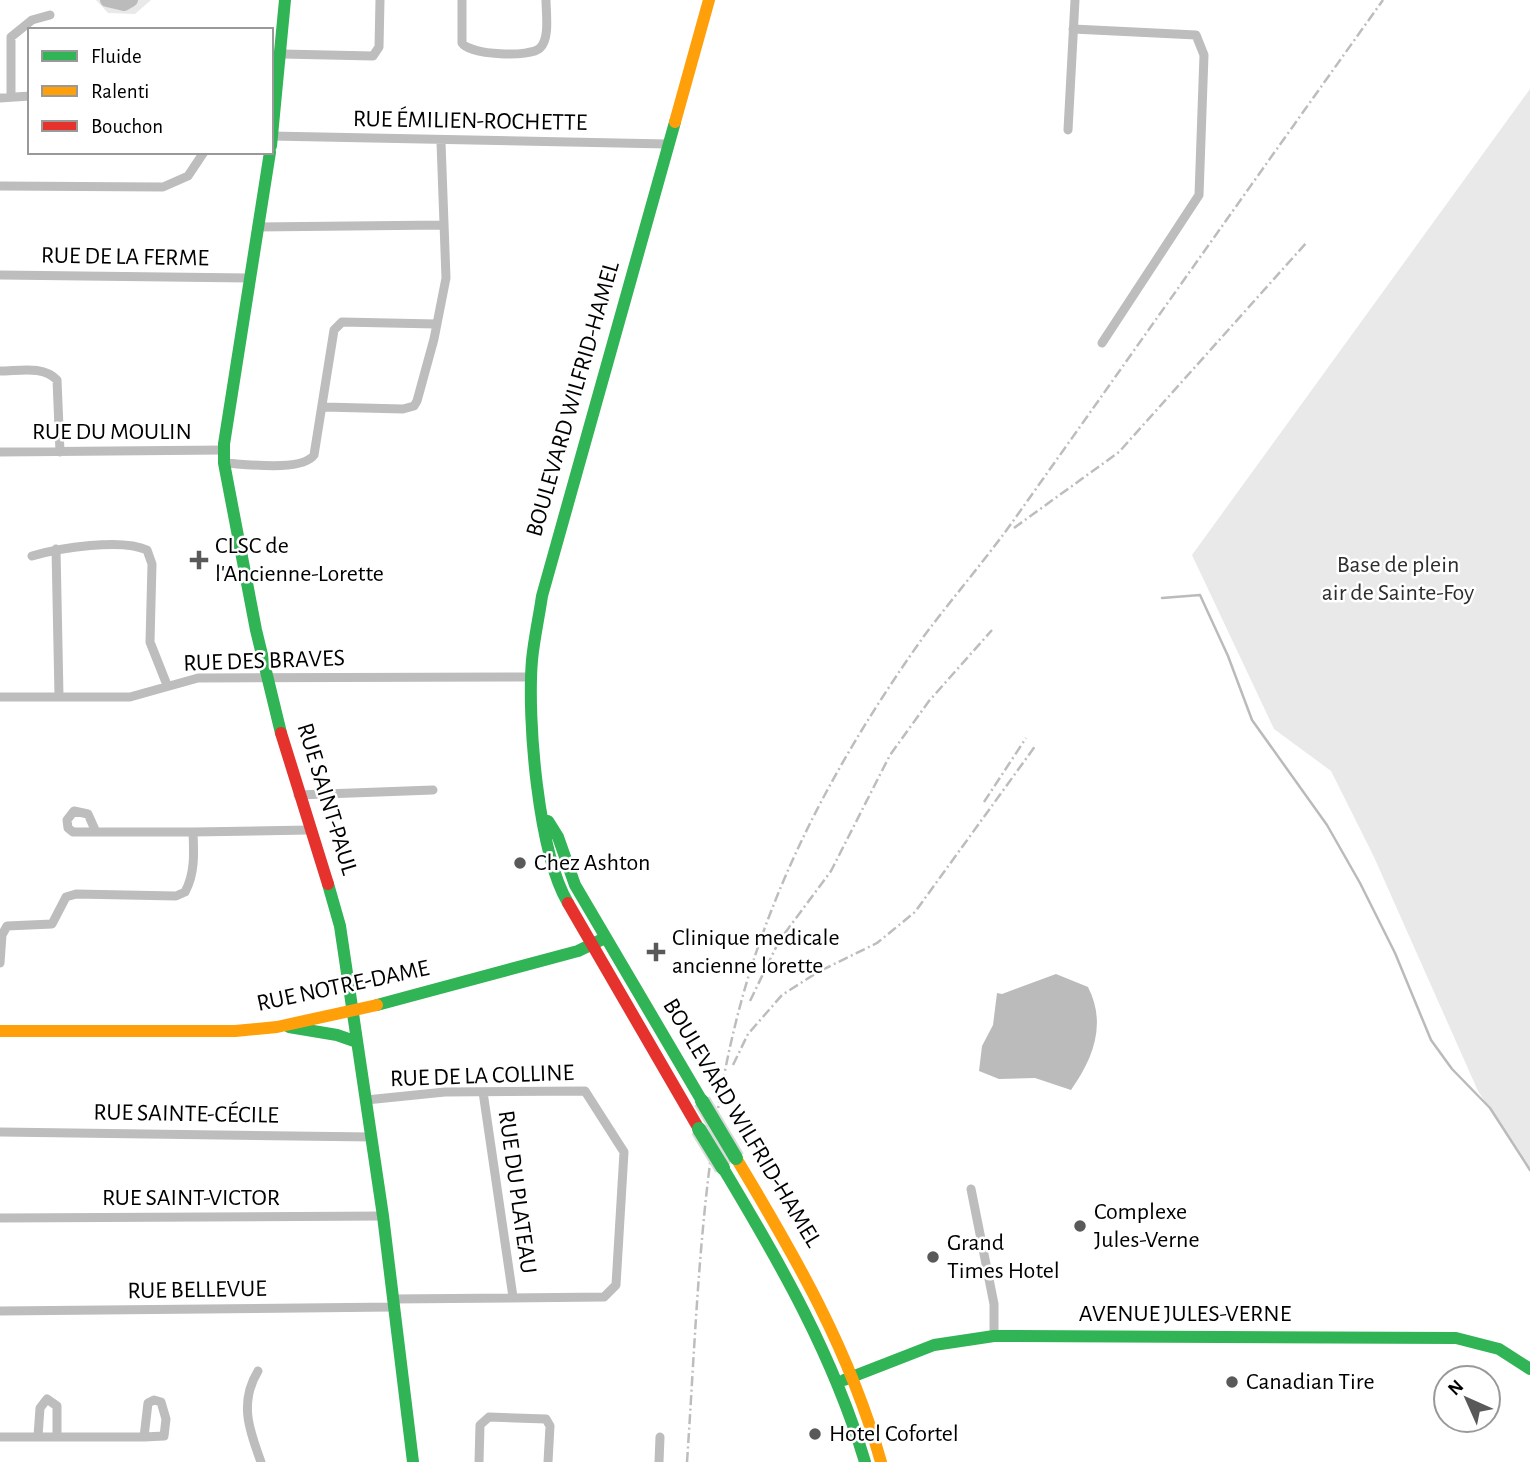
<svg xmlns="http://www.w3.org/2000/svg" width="1530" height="1462" font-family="'Alegreya Sans',sans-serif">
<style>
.green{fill:#e9e9e9}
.water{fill:#bbb}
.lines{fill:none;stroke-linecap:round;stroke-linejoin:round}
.stream{stroke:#bbb;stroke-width:2.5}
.river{stroke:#bbb;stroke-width:14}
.street{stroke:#bdbdbd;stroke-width:9}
.fast{stroke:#30b455;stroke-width:12}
.slow{stroke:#ff9f0a;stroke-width:12}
.jam{stroke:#e5322d;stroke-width:12}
.rail{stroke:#bdbdbd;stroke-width:2.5;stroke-dasharray:10 3.5 2 3.5;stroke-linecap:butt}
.fast-bridge-casing{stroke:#dbdbdb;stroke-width:18;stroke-linecap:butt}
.fast-bridge{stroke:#30b455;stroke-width:14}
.poi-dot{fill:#595959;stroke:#fff;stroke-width:2.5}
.labels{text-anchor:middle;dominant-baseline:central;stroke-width:5;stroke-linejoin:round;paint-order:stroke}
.street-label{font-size:24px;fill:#000;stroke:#fff}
.poi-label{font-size:24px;fill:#000;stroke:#fff;text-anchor:start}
.park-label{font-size:24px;fill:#2e2e2e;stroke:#fff}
</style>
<rect width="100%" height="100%" fill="#fff"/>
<path class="green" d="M96,0H151L135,14L108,13Z
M1530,89V1169L1478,1091L1374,857L1331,771L1274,729L1192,555Z"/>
<path class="water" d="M1056,974L1088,987C1107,1024 1093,1059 1071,1090L1035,1078L999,1079L979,1071L982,1046L993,1025L997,993L1002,994Z"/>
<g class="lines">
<path class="stream" d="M1162,598L1200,595L1228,656L1252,720L1327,825L1360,883L1395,953L1431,1040L1452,1069L1490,1108L1530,1170"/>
<path class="river" d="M107,0L124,4L131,0"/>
<path class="street" d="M462,0V43C470,55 530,58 540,48C550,39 546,13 546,0
M1073,29L1196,35L1204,55L1199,195L1102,343
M282,54L373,56L379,47L380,0
M11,96V37L32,20L50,15
M0,98L30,96
M1068,130L1075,0
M271,136L667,144
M0,186L163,187L188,176L204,152
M257,227L443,225
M0,275L249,278
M0,371C19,371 43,365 57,380L60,452
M323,407L403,409L414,406L417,401L434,339L446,278L441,142
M0,452L224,450
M224,463C245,464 302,472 314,455L334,330L342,322L436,324
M56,549L59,696
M32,556C59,548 122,538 147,550L152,564L150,642L167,685
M0,697H130L198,678L532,677
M298,795L433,790
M74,811L88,814L96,832H73L68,828L67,820Z
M96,832H193
M0,963L2,935L7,926L52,924L66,897L76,894L176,896L185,892C195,874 194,853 193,832L309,830
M483,1092L513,1297
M366,1100L445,1092L585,1091L624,1152L616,1285L604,1297L393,1299
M0,1132L372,1137
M971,1189L994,1304V1336
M0,1218L383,1216
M0,1311L394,1307
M258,1371C239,1402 249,1430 261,1462
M38,1436L40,1408L47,1399L57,1406V1437
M0,1437H144L164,1436L166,1419L161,1402L154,1400L148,1403L144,1437
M479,1462L480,1425L489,1417L546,1419L550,1426L548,1462
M659,1462L660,1437"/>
<path class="fast" d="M271,146L285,0
M270,152L224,444V463L256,630L281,733
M548,821L558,837L575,885L702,1101
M328,884L340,926L383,1216L413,1462
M568,903C538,852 527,719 532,660C534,639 539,617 542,596L675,122
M377,1005L578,951L605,938
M289,1027L337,1035L357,1042
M723,1168C780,1263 833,1355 865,1462
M844,1380L934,1345L994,1336L1456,1338L1499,1349L1530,1369"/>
<path class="slow" d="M675,122L709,0
M0,1031H235L277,1027L377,1005
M736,1158C795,1256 850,1351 881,1462"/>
<path class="jam" d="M281,733L328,884
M568,903L699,1129"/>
<path class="rail" d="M1014,528L1119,452L1307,242
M984,802L1026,738
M750,1001L779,941L831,871L890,755L929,701L992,630
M733,1065L748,1034L782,995L818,972L877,943L915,912L1036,745
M687,1462C699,1287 701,1111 759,944C798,832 856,732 924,636C954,596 987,558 1016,517C1138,345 1260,172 1383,0"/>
<defs>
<path id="fast-bridge" d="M702,1101L736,1158
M699,1129L723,1168"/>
</defs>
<use href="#fast-bridge" class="fast-bridge-casing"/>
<use href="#fast-bridge" class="fast-bridge"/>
</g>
<g class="poi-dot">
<path d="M195.5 549.5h7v7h7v7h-7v7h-7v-7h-7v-7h7z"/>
<circle cx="520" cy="863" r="7"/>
<path d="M652.5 941.5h7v7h7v7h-7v7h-7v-7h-7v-7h7z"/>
<circle cx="1080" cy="1226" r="7"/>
<circle cx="933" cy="1257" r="7"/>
<circle cx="1232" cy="1382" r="7"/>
<circle cx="815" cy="1434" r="7"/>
</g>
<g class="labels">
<g class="street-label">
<text transform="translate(470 121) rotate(1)">RUE ÉMILIEN-ROCHETTE</text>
<text transform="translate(125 257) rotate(1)">RUE DE LA FERME</text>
<text transform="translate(573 399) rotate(-74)">BOULEVARD WILFRID-HAMEL</text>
<text x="112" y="432">RUE DU MOULIN</text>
<text transform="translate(264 661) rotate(-2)">RUE DES BRAVES</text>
<text transform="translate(327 799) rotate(73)">RUE SAINT-PAUL</text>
<text transform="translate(343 986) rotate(-12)">RUE NOTRE-DAME</text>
<text transform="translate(482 1076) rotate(-2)">RUE DE LA COLLINE</text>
<text transform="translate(186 1114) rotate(1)">RUE SAINTE-CÉCILE</text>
<text transform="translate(742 1123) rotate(59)">BOULEVARD WILFRID-HAMEL</text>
<text transform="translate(517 1192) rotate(82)">RUE DU PLATEAU</text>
<text x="191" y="1198">RUE SAINT-VICTOR</text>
<text transform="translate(197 1290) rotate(-1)">RUE BELLEVUE</text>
<text x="1185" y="1314">AVENUE JULES-VERNE</text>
</g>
<g class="poi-label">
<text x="215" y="546">CLSC de<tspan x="215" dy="28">l'Ancienne-Lorette</tspan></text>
<text x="534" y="863">Chez Ashton</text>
<text x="672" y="938">Clinique medicale<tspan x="672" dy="28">ancienne lorette</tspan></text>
<text x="1094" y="1212">Complexe<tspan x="1094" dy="28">Jules-Verne</tspan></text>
<text x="947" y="1243">Grand<tspan x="947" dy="28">Times Hotel</tspan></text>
<text x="1246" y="1382">Canadian Tire</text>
<text x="829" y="1434">Hotel Cofortel</text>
</g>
<g class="park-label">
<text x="1398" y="565">Base de plein<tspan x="1398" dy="28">air de Sainte-Foy</tspan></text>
</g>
</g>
<rect x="28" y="28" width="245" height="126" fill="#ffffff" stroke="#999999" stroke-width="2"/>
<rect x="42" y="51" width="35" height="10" fill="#30b455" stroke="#999999" stroke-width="2"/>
<text x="91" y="63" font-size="21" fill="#000000">Fluide</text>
<rect x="42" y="86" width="35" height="10" fill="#ff9f0a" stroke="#999999" stroke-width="2"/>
<text x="91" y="98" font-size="21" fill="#000000">Ralenti</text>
<rect x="42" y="121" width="35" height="10" fill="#e5322d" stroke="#999999" stroke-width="2"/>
<text x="91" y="133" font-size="21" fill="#000000">Bouchon</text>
<g transform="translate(1467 1399) rotate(315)"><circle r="33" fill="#ffffff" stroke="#999999" stroke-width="2"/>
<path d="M0-5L12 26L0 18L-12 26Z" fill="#595959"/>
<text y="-10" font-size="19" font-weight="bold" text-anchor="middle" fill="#000000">N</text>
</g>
</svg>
